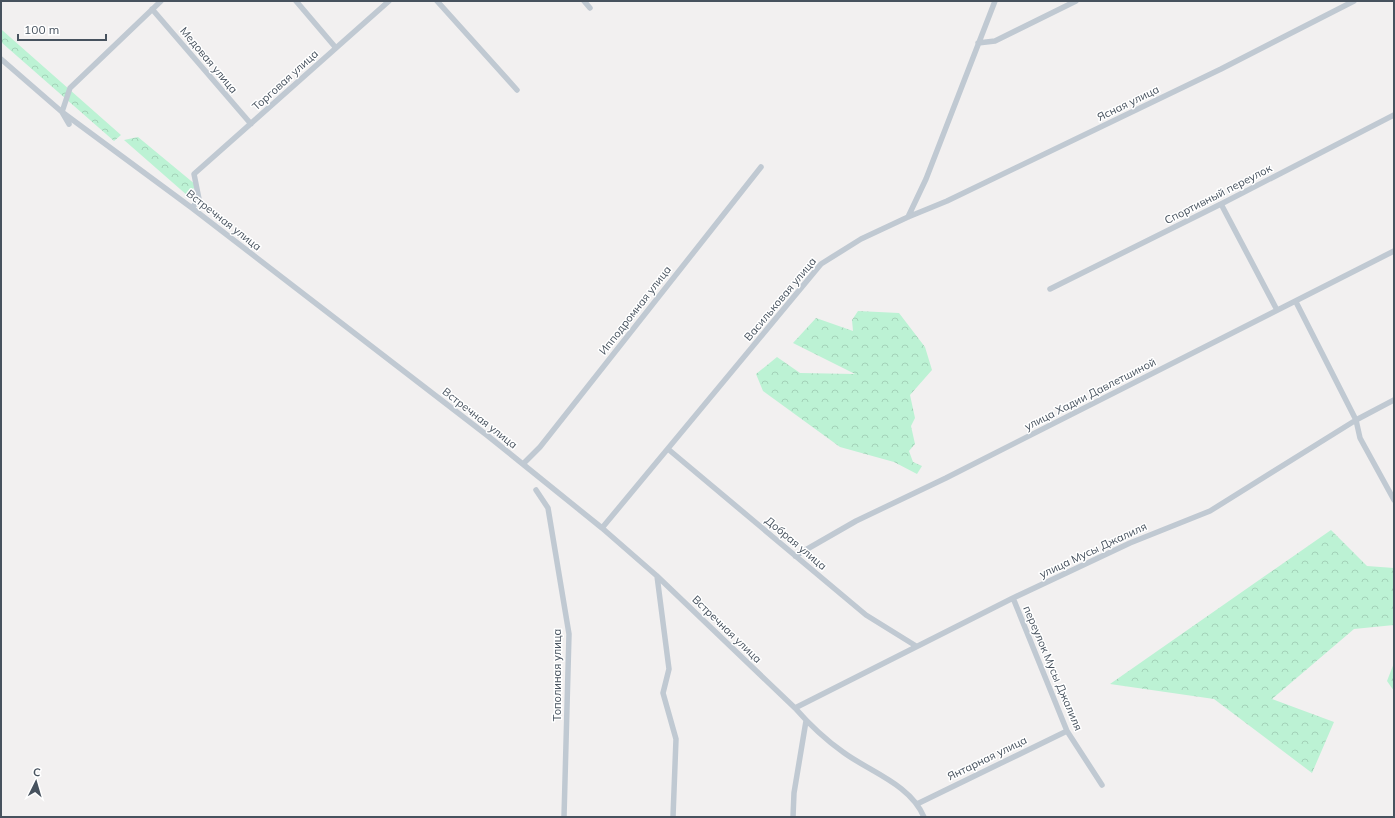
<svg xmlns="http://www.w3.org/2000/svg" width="1395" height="818" font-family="Mulish,sans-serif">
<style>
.forest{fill:url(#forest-crowns)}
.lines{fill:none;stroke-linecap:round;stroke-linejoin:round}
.street{stroke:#c0c9d2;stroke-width:5.5}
.labels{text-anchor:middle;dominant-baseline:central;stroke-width:3;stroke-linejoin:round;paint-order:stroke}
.street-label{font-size:11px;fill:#47525e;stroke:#fff}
</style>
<defs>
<pattern id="forest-crowns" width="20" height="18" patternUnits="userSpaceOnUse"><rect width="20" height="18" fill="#bcf2d4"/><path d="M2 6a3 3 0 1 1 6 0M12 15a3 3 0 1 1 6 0" fill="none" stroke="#a3d1b8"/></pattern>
</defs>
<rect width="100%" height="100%" fill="#f2f0f0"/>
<path class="forest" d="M2,30L121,135L114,141L1,42Z
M138,137L196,185L188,196L124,140Z
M858,311L899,313L925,347L932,370L910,395L915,418L911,426L915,444L909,451L913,462L922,466L917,474L894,462L840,447L763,391L756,374L777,357L800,373L855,374L793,343L816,318L853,331L852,320Z
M1331,530L1367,566L1394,568V625L1354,629L1272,699L1334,722L1312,773L1214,699L1110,684Z
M1394,663V691L1387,681Z"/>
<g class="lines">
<path class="street" d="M296,1L336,48
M437,1L517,90
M584,1L590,8
M152,9L251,124
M978,43L995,41L1076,1
M1,59L62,112L192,208L488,436L602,528L657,576L795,708C809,724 826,740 843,752C870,772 910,784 924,817
M69,124L62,112L70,88L161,1
M1221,204L1277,310
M192,208L199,199L194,174L389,1
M908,217L926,179L995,1
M1050,289L1221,204L1394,115
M1296,302L1356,420L1360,438L1394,500
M668,449L866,615L916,646
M523,464L540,447L761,167
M536,490L548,508L569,634L564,817
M602,528L821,264L861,239L908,217L947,201L1221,69L1354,1
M795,556L856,521L946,478L1394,251
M657,576L669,669L663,693L676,739L673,817
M1013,598L1067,731L1102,785
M795,708L1013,598L1130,543L1210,511L1356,420L1394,400
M917,804L1067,731
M793,817L794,793L806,721"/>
</g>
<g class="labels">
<g class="street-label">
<text transform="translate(209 60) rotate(50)">Медовая улица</text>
<text transform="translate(285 80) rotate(-42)">Торговая улица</text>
<text transform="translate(1128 103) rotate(-26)">Ясная улица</text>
<text transform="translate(1218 194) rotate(-27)">Спортивный переулок</text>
<text transform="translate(224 220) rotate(38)">Встречная улица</text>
<text transform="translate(780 299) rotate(-50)">Васильковая улица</text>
<text transform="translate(635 310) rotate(-52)">Ипподромная улица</text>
<text transform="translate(1090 394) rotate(-27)">улица Хадии Давлетшиной</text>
<text transform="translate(480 418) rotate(38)">Встречная улица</text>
<text transform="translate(796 543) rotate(40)">Добрая улица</text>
<text transform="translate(1093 550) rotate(-25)">улица Мусы Джалиля</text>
<text transform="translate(727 629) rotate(44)">Встречная улица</text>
<text transform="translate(1053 668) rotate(67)">переулок Мусы Джалиля</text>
<text transform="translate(557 675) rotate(-90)">Тополиная улица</text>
<text transform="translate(987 758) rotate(-26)">Янтарная улица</text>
</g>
</g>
<rect width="1395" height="818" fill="none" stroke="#47525e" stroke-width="4"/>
<g transform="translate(36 782) rotate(5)" stroke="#ffffff" stroke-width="3" paint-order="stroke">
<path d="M0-3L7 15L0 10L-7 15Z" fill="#47525e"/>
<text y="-6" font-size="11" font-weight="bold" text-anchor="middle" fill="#47525e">С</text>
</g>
<path d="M18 34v6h88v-6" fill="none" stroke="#47525e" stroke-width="2"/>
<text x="24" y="34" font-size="12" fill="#47525e" stroke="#ffffff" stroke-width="3" paint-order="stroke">100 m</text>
</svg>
